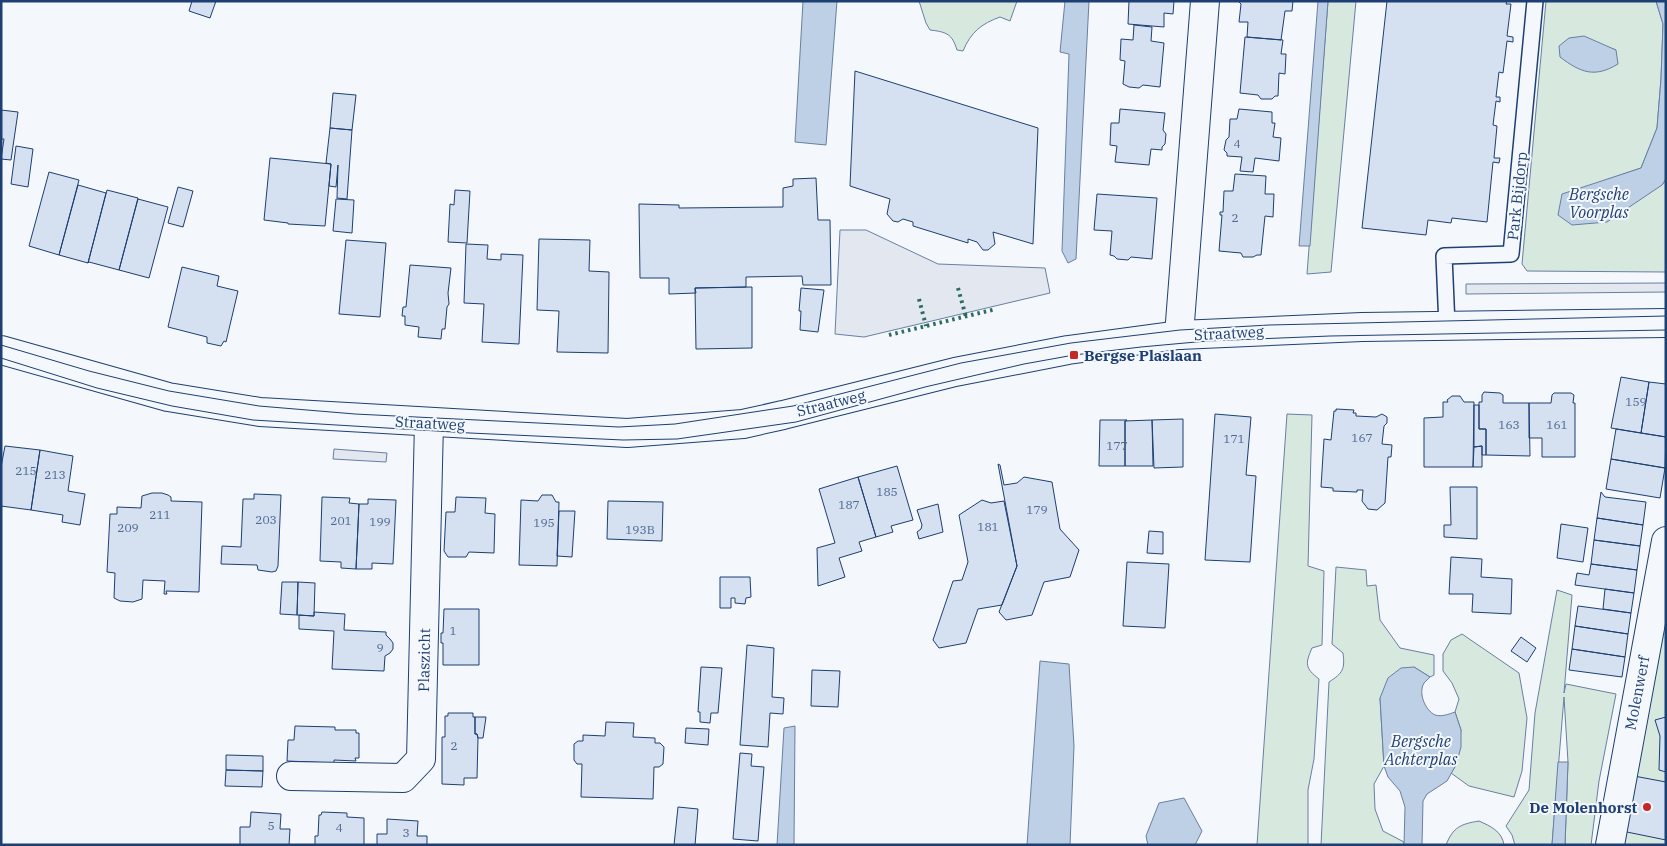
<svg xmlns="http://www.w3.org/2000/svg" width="1667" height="846" font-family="'IBM Plex Serif',serif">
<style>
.green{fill:#d7e8df;stroke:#687fa3;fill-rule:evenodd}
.parking{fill:#e3e8f0;stroke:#687fa3}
.water{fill:#bed0e5;stroke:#687fa3}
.building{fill:#d5e0f0;stroke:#1d3f73}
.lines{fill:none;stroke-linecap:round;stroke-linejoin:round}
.service-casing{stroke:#1d3f73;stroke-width:18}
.minor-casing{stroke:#1d3f73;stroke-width:30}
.tertiary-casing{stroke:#1d3f73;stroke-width:30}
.service{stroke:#f4f7fb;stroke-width:15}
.minor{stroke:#f4f7fb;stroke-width:28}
.tertiary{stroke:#f4f7fb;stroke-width:28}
.tram{stroke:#1d3f73;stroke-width:1}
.hedge{stroke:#2c6c60;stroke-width:4;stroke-dasharray:2.5 4;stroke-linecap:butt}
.poi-dot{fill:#c62828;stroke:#f4f7fb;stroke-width:2}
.labels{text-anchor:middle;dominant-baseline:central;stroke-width:4;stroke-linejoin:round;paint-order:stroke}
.number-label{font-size:12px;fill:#4b6792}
.street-label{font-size:15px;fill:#1d3f73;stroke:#f4f7fb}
.poi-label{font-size:15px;font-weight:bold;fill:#1d3f73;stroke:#f4f7fb;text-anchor:start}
.water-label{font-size:16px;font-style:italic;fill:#1d3f73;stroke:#f4f7fb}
</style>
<rect width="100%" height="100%" fill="#f4f7fb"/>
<path class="green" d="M919,1H1017L1010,21L1000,17C981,24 971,32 963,51L957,50C952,34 947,32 930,30L926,23Z
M1328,1H1356L1331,272L1307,274Z
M1546,1H1656L1663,24L1661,79L1657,128L1641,168L1603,181L1662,185L1666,179V272L1527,271L1522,264ZM1602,45L1616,50L1560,57Z
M1287,414L1312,415L1308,566L1324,571L1322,645L1312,648C1305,664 1305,668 1319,679L1314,759L1308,790V845H1257Z
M1336,567L1366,570L1367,586L1376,585L1380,620L1400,648L1434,655V675L1430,677L1414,667L1380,698L1384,766L1374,784L1375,809L1383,831L1404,842V845H1321L1329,682C1343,673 1345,669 1343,653L1332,644Z
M1557,590L1572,595L1564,693L1566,684L1616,694L1599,781L1591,845H1565L1568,762L1564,697L1552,845H1515L1512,835L1506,826L1529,790L1535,713Z
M1666,590V845H1618Z
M1462,634L1519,673L1527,718L1522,771L1514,797L1469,786L1451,773L1456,765L1461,730L1455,712L1459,699L1452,683L1443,671V654L1451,640Z
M1479,821C1490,826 1502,831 1504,845H1446C1453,827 1461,824 1479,821Z"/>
<path class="parking" d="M840,230H866L938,264L1045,268L1050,293L864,337L835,334Z
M1666,283V292L1466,294V284Z
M334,449L387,453L386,462L333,459Z"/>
<path class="water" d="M803,1H837L826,145L795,142Z
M1065,1H1089L1076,259L1068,263L1062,251L1069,54L1060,52Z
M1318,1H1328L1310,246H1299Z
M1656,1H1666V179L1662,185L1607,222L1572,225L1558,215L1562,194L1641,168L1657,128L1661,79L1663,24Z
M1584,36L1616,50L1618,64C1595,78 1581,73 1560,57L1559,46L1569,38Z
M1040,661L1069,664L1074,746L1070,845H1027Z
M1414,667L1430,677C1428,679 1426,681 1424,683C1418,693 1425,710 1435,715C1442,717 1449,714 1455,712L1461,730V747L1456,765L1447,781L1427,794L1423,801L1422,845H1404L1405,807L1400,791L1388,777L1384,766L1380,698L1388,678L1401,668Z
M795,726L794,845H777L784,728Z
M1558,762H1568L1565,845H1552Z
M1184,798L1202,831L1195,845H1148L1146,836L1159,803Z"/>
<path class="building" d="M192,1H216L210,18L189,11Z
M1129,1H1174L1173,14L1164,13V27L1128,24Z
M1238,1H1293L1292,11H1285L1281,40L1247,37L1248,22H1239L1241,4Z
M1387,1H1507L1506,4H1511L1507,36L1513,37V42L1507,41L1503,73L1499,72L1496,97H1500V102L1496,101L1493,125L1497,126L1494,158H1500L1499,163L1493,162L1487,222L1452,218L1451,223L1428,220L1426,235L1362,228Z
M1134,25L1152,27L1151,41L1164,43L1160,87L1143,85L1139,88L1129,87L1123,84L1125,61L1120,60L1121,39L1133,40Z
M1245,37L1283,40L1281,54H1286L1285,74L1279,73L1278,96H1275L1272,99H1261L1258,95L1240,93Z
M855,71L1038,128L1033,244L993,232L995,244L988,250H983L977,242L968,239V243L913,226V222L903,219L898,222L893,221L887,214L890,199L850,186Z
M333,93L356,95L352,130L330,128Z
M1120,109L1165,113L1163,130L1166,134L1165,144L1162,147V150L1151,149L1149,165L1115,162L1117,146L1110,145L1111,123H1119Z
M1239,109L1272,112V123H1275L1273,137L1281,138L1279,161L1255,158L1253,172L1240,171L1242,157L1227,156V153L1224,150L1226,140L1229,137L1230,119H1237Z
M1,110L18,112L11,160L1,159L4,139H1Z
M330,128L352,130L347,199L337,198L338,165L336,187L329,186L331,164L326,163Z
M16,146L33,149L28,187L11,184Z
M270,158L331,164L325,226L288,224V223L264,220Z
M49,172L79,180L59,255L29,246Z
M1235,174L1266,176L1265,194H1274L1273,217L1265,216L1261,255H1257L1253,257H1243L1241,253L1219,251L1222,215H1220V212H1223L1224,191H1233Z
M816,178L818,220H830L831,285H803L802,276L746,277V287L695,288L696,293L669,294V278H640L639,204L679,205V208L783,207V188L793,186V179Z
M78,185L106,193L88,263L59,255Z
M178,187L193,191L183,227L168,223Z
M107,190L138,198L119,270L89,262L88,263Z
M455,190L470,191L467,243L448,242L450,204L454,205Z
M1097,194L1157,198L1152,259L1131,257L1128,260L1117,259L1114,256L1110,255L1112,231L1094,230Z
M138,199L168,207L149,278L119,270Z
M336,199L354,200L352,233L333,231Z
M539,239L590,240L589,271L609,272L608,353L557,352L559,311L537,310Z
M346,240L386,243L380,317L339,314Z
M466,244L488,245L487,259L501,260V254L523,255L519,344L482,342L484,304L464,303Z
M410,265L451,268L448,293L449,304L447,307L445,329H442L441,339L418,337L419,327L405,325V316H402L403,307H406Z
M182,267L219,276L217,286L238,291L226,342L224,341L221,346L207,343V337L168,327Z
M752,287V348L696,349L695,288Z
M801,288L824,290L818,332L800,330L801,311H799Z
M1621,377L1649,382L1641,433L1611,428Z
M1649,382L1666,384V437L1641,433Z
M1484,392L1500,393L1503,395V403H1529L1530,456L1486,455V429H1479V402H1482V395Z
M1554,393H1571L1574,395L1573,403H1575V457H1542V438H1529V403H1551L1552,395Z
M1452,396H1460L1464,402H1474L1473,467H1424V418L1443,417V402H1448L1447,400Z
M1474,405H1479V429H1486V455H1482V446L1474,447Z
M1336,409L1354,410L1353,413H1356V416L1376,417L1382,414L1387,417V423L1384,426L1382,444L1392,445L1391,457H1388L1385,503L1377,510L1368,509L1362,501L1363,490H1357V492L1333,491V488L1321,487L1324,439L1331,440L1334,411H1336Z
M1215,414L1251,417L1246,475L1256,476L1250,562L1205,560Z
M1183,419V467L1154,468L1152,420Z
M1100,420H1127L1125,421V466H1099Z
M1152,420L1153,466H1125V421Z
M1616,429L1666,437L1665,468L1611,459Z
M5,446L40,450L31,510L1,506V467Z
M1482,446V467H1473L1474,447Z
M40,450L73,456L68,491L85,494L80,525L62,522L63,515L31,510Z
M1611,459L1665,468L1660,498L1606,489Z
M998,464L1000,465L1004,485L1017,483L1024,477L1052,482L1060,529L1079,550L1070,577L1044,582L1032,615L1006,620L999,612L1017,566Z
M897,466L913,520L891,526L893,532L876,537L858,477Z
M858,477L876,537L859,542L862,551L839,558L845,577L818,586L817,548L835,543L819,489Z
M1450,487H1477V539L1444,537V525H1451Z
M1601,492L1605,497L1646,502L1643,525L1597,518Z
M152,493H162L168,495L171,497V501L202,502L199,592L166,591L167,594H164L165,581L143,580L142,599L133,602L120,601L114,598L115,573L107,572L110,514H117V507L141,508L142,496Z
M254,494L281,495L278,566L276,571L272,572L258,570L257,565L221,564L222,546L241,547L243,499H254Z
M542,495H552L556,502H559L557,566L519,565L521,500L538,501Z
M322,497L350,498L349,503L359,504L356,569L341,568V562L320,561Z
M456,497L486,498L485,513L495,514L494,553L469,552L466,557H448L444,551L446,512H455Z
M368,499L396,500L393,564L372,563V569H356L359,504H368Z
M982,500L991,503L1004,501L1017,566L1002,605L978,609L966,643L939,648L933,640L953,581L962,580L968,562L959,515Z
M608,501L663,502L662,541L607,539Z
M938,504L943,532L919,539L917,532L921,529L922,525L917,510Z
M559,511H575L572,557L557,556Z
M1597,518L1643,525L1640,546L1594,540Z
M1561,524L1588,528L1583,562L1557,558Z
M1149,531L1163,532V554L1147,553Z
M1594,540L1640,546L1637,570L1591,564Z
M1451,557L1482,559L1481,577L1512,579L1511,614L1472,612L1473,594H1449Z
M1127,562L1169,564L1165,628L1123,626Z
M1591,564L1637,570L1634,593L1575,585L1577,573L1589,575Z
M720,577H750L751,597L746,598L745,604L735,603V598H731V608H720Z
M282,582H298L297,615L280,614Z
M298,582L315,583L314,616L297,615Z
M1605,589L1634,593L1631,613L1603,609Z
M1578,606L1631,613L1628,634L1575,626Z
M444,609H479V665H443V643H441V633H443Z
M314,612L345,614L344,630L386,632V635L390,639L393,643V649L390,653L385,656L384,671L332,669L334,631L299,629V615L314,616Z
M1575,626L1628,634L1625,657L1572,649Z
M1521,637L1536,648L1527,662L1511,651Z
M747,645L774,648L772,697L784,698L783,714L770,713L768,747L740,745Z
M1572,649L1625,657L1622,677L1569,670Z
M701,667L722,668L718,713H711L710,723L700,722V712H698Z
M812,670L840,671L838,707L811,706Z
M448,713H473V717H475V734H477L478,738L477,778H464V785L442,784V737H445V716H448Z
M475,717H486L483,738H478L477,734H475Z
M1666,717V772L1659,770L1660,736L1655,720Z
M606,722L634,723L633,737L655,738V743H660L664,747L663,764L659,767H654L653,799L581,797L582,764H577L574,760V744L578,741H583V735L605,736Z
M295,726L335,727V730H356V733H359V758H355L356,761L334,760V763L287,761L288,740H294Z
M686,728L709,729L708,745L685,743Z
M740,753L752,754L751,766L764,767L758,841L733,839Z
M226,755L263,756V771L226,770Z
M226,770L263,771L262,787L225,786Z
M1634,776L1666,782V840L1622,831Z
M678,807L698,809L695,845H674Z
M251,812L281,814L280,829H290L289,845H240V827H250Z
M322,812L347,813V817L364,818V845H315V836H318L319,815H321Z
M387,819L418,821L417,836H427V845H377V834H387Z"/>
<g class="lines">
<defs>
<path id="service" d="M1447,326L1444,256L1511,254L1535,1"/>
<path id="minor" d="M1179,335L1205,1
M291,776L403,778L421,759L429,423
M1610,845L1666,541"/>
<path id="tertiary" d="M1,350L168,397L260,412L627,433L743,424L783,415L955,372L1068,350L1179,335L1362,327L1666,323"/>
</defs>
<use href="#service" class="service-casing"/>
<use href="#minor" class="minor-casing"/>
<use href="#tertiary" class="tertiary-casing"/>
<use href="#service" class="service"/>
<use href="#minor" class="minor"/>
<use href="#tertiary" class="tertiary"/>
<path class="tram" d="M1,345L89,371L169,391L259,406L355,414L619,427L675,424L793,406L961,363L1071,343L1180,330L1269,325L1666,316
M1,358L97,388L172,406L253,420L470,433L623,440L677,439L796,422L925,387L1024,364L1074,355L1141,347L1207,341L1330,336L1666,330"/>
<path class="hedge" d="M958,288L966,317
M919,299L926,326
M889,335L996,309"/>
</g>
<g class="poi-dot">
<rect x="1069" y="350" width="10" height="10" rx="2.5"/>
<circle cx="1647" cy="807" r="5"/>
</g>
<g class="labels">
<g class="number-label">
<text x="1237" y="143">4</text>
<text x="1235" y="217">2</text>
<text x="1636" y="401">159</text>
<text x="1509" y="424">163</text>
<text x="1557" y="424">161</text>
<text x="1362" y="437">167</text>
<text x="1234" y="438">171</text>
<text x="1117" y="445">177</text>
<text x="26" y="470">215</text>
<text x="55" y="474">213</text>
<text x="887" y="491">185</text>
<text x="849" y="504">187</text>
<text x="1037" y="509">179</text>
<text x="160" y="514">211</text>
<text x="266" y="519">203</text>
<text x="341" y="520">201</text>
<text x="380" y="521">199</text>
<text x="544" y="522">195</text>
<text x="988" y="526">181</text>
<text x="128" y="527">209</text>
<text x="640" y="529">193B</text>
<text x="453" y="630">1</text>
<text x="380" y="647">9</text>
<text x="454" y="745">2</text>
<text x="271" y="825">5</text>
<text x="339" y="827">4</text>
<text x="406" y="832">3</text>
</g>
<g class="street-label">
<text transform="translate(1517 196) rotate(-84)">Park Bijdorp</text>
<text transform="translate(1229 333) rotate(-3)">Straatweg</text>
<text transform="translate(831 403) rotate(-14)">Straatweg</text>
<text transform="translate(430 423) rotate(3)">Straatweg</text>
<text transform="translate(424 660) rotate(-89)">Plaszicht</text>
<text transform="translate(1637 693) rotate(-79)">Molenwerf</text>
</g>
<g class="poi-label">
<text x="1084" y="355">Bergse Plaslaan</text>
<text x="1637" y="807" text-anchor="end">De Molenhorst</text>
</g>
<g class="water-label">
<text x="1599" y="194">Bergsche<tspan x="1599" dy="18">Voorplas</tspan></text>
<text x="1421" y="741">Bergsche<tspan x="1421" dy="18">Achterplas</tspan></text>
</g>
</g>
<rect width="1667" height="846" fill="none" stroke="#1d3f73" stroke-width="5"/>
</svg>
